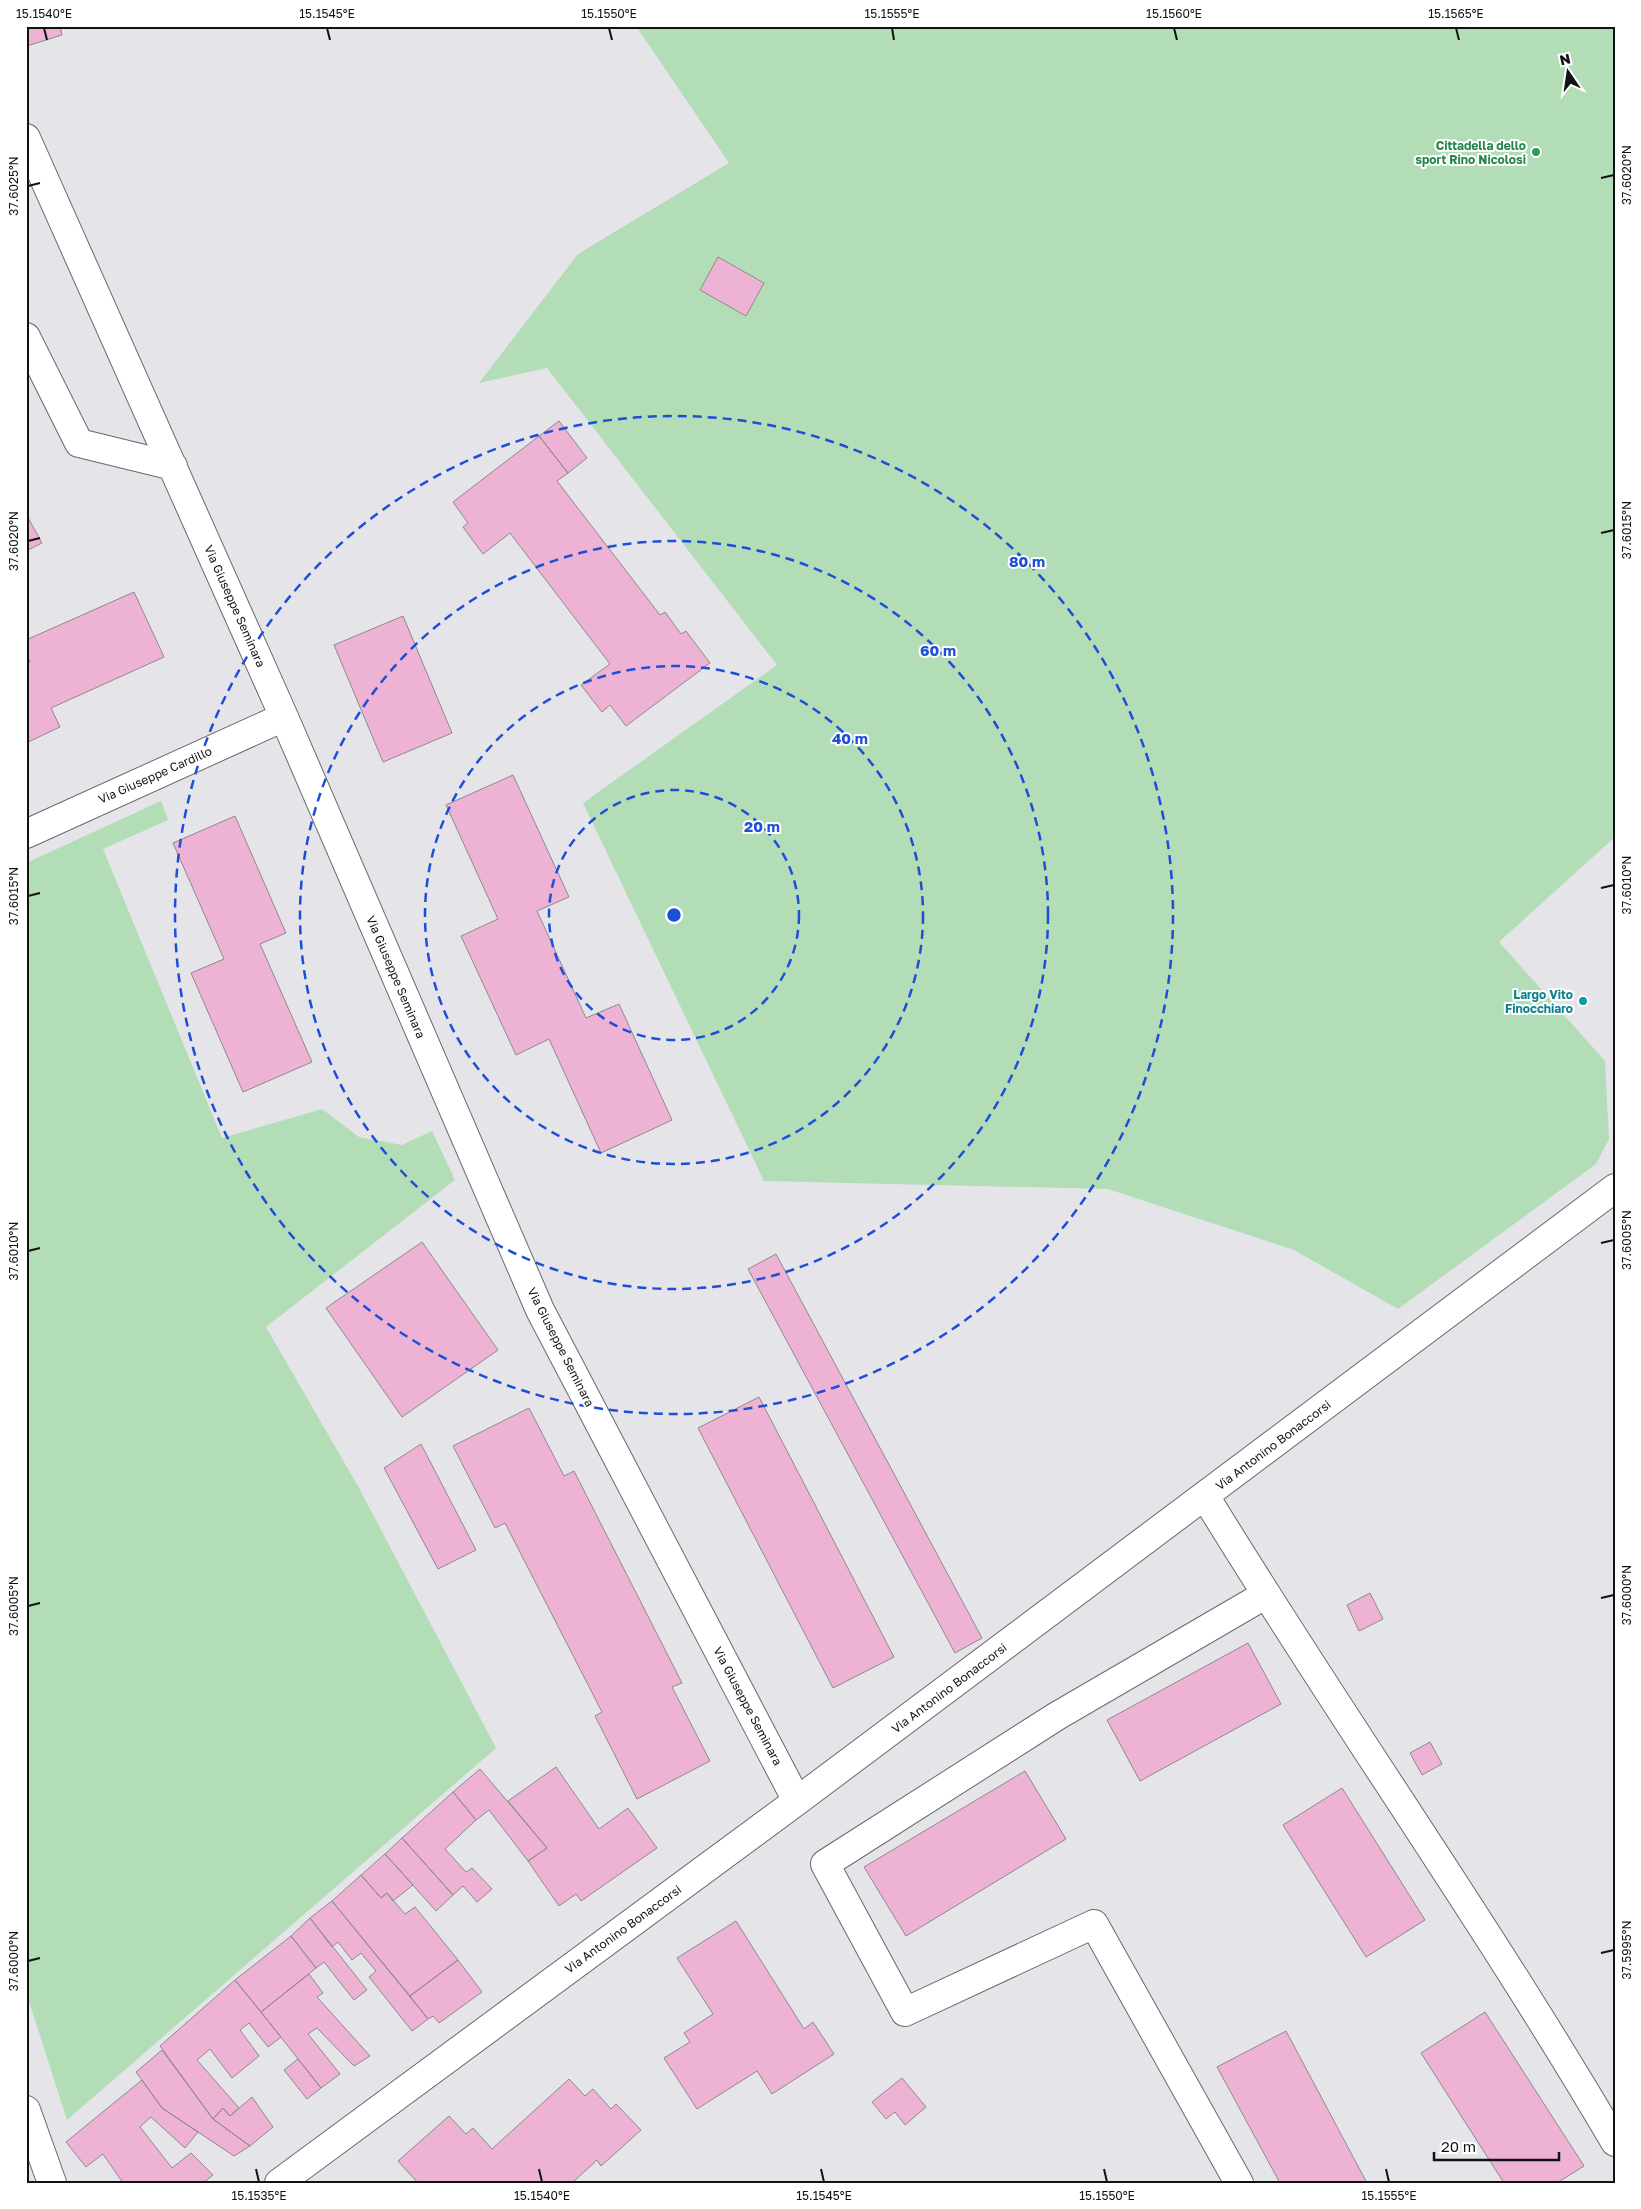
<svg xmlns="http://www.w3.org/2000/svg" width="1641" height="2209" font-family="'Golos Text',sans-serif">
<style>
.grass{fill:#b3ddb7}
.building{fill:#eeb3d4;stroke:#8e898c}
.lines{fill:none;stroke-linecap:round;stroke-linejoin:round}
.minor-casing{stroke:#69696d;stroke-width:30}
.minor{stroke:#fff;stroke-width:28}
.ticks{fill:none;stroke:#121214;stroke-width:2}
.ring{fill:none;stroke:#1d4ed8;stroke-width:2.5;stroke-dasharray:9 6}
.leisure-dot{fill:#2e9e5b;stroke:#fff;stroke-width:2}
.culture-dot{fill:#0f9aa8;stroke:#fff;stroke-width:2}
.labels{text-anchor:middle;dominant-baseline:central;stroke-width:4;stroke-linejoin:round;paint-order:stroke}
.leisure-label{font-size:12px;font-weight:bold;fill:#27864d;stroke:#fff;text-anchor:end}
.street-label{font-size:12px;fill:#121214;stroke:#fff}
.culture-label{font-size:12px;font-weight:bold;fill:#0d838f;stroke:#fff;text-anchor:end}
.centre{fill:#1d4ed8;stroke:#fff;stroke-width:2.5}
.ring-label{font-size:15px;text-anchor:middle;font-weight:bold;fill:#1d4ed8;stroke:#fff;stroke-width:4;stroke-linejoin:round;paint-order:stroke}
.neatline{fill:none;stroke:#121214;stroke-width:2}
.ticks-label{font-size:12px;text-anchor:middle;fill:#121214}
</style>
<rect width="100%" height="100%" fill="#e4e4e9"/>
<path class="grass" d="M636,26H1615V837L1499,942L1605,1061L1609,1139L1596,1164L1398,1309L1294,1250L1108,1189L764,1181L583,803L777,665L547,368L479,383L578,254L729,163Z
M161,801L168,820L103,849L222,1138L322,1109L359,1137L402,1145L432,1131L455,1180L266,1327L359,1488L496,1748L67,2120L26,1992V863Z"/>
<path class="building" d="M26,26H60L62,35L27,46Z
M718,257L764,283L746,316L700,290Z
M559,421L587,458L568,473L539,436Z
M539,436L568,473L557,481L660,615L665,612L681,634L686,631L710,663L626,726L610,705L602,712L581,685L610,664L510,533L483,554L463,527L468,523L453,502Z
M26,514L42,543L26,551Z
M134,592L164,657L51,708L60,727L26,743V664L30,662L26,654V640Z
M403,616L452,733L383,762L334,645Z
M513,775L569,897L537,911L586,1018L619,1004L672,1120L601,1153L549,1039L516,1055L461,936L498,919L446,805Z
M235,816L286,933L260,944L312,1062L243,1092L191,973L224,959L173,843Z
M422,1242L498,1350L402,1417L326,1308Z
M776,1254L982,1638L955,1653L748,1269Z
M759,1397L894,1657L833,1688L698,1428Z
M529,1408L564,1476L574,1471L682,1683L672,1687L710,1761L637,1799L595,1716L602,1712L505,1523L495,1528L453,1446Z
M421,1444L476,1550L438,1569L384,1468Z
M1370,1593L1383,1619L1359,1631L1347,1605Z
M1248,1643L1281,1704L1140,1781L1107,1720Z
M1430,1742L1442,1764L1422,1775L1410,1753Z
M556,1767L599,1829L628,1808L657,1848L581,1901L576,1894L559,1906L528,1861L547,1848L508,1801Z
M480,1769L547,1848L528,1861L489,1810L476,1820L453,1792Z
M1025,1771L1066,1839L906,1936L864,1867Z
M1342,1788L1425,1920L1366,1957L1283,1825Z
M453,1792L476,1820L445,1849L466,1872L472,1868L492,1889L477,1902L463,1886L453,1895L402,1838Z
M402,1838L453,1895L436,1911L385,1854Z
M385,1854L413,1885L393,1901L387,1893L381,1898L361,1875Z
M361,1875L381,1898L387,1893L405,1914L415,1907L458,1960L410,1996L332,1901Z
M332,1901L428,2019L412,2031L369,1977L376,1971L361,1953L352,1960L338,1942L332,1947L310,1918Z
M310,1918L367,1990L354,2000L324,1962L316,1968L291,1936Z
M736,1921L804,2029L813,2022L834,2054L772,2094L757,2071L697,2109L664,2058L690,2042L684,2033L713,2014L677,1958Z
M291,1936L316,1968L261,2012L235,1980Z
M458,1960L482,1992L439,2023L433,2016L428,2019L410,1996Z
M309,1974L323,1993L317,1997L370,2056L354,2066L317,2028L308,2034L340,2074L321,2088L261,2012Z
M235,1980L281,2037L268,2047L249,2023L240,2030L259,2056L232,2078L210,2049L197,2060L239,2108L230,2116L223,2108L213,2119L160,2046Z
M1485,2012L1584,2166L1557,2183H1504L1421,2053Z
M1286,2031L1367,2183H1280L1217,2067Z
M162,2050L213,2119L250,2146L234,2156L162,2108L136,2072Z
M298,2059L321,2088L307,2099L284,2070Z
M902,2078L926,2107L905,2125L895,2112L886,2119L872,2102Z
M569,2079L585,2096L593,2089L611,2109L616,2104L641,2130L601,2166L597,2160L572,2183H418L398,2161L449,2116L466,2134L473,2128L492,2149Z
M142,2080L162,2108L198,2132L185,2148L151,2117L140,2127L172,2168L191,2153L213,2175L203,2183H123L103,2154L86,2167L66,2142Z
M252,2097L273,2127L250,2146L213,2119L223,2108L230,2116Z"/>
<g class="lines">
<defs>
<path id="minor" d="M26,138L284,717L540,1310L797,1801
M26,337L79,443L173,466
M26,834L284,717
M1205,1496C1338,1714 1486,1922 1615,2142
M26,2110L52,2183
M279,2183L797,1801L1615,1188
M1239,2183L1094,1924L905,2012L825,1864L1057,1716L1265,1595"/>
</defs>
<use href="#minor" class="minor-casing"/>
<use href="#minor" class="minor"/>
</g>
<path class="ticks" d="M44,28L47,40M327,28L330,40M609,28L612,40M892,28L894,40M1174,28L1177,40M1456,28L1459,40M1601,178L1614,175M28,186L40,183M1601,533L1614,530M28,541L40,538M1601,888L1614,885M28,896L40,893M1601,1243L1614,1240M28,1251L40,1248M1601,1598L1614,1595M28,1606L40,1603M1601,1953L1614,1950M28,1961L40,1958M256,2169L259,2182M539,2169L542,2182M821,2169L824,2182M1104,2169L1107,2182M1386,2169L1389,2182"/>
<g class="ring">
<circle cx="674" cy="915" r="125"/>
<circle cx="674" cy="915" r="249"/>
<circle cx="674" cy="915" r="374"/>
<circle cx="674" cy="915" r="499"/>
</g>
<circle class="leisure-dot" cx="1536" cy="152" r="5"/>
<circle class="culture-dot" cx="1583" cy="1001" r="5"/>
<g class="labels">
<g class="leisure-label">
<text x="1526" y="145">Cittadella dello<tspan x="1526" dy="14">sport Rino Nicolosi</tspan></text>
</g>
<g class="street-label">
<text transform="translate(235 606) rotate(66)">Via Giuseppe Seminara</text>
<text transform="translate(155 775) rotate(-24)">Via Giuseppe Cardillo</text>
<text transform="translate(396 977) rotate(67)">Via Giuseppe Seminara</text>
<text transform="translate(561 1347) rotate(63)">Via Giuseppe Seminara</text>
<text transform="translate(1273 1445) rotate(-37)">Via Antonino Bonaccorsi</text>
<text transform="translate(949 1688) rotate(-37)">Via Antonino Bonaccorsi</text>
<text transform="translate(748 1706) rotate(62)">Via Giuseppe Seminara</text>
<text transform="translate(623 1929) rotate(-36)">Via Antonino Bonaccorsi</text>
</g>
<g class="culture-label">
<text x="1573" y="994">Largo Vito<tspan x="1573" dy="14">Finocchiaro</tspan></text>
</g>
</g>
<circle cx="674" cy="915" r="8" class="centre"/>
<g class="ring-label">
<text x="1027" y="567">80 m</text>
<text x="938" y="656">60 m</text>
<text x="850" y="744">40 m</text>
<text x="762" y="832">20 m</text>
</g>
<rect width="1641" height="2209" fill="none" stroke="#ffffff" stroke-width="55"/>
<g transform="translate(1568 72) rotate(347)" stroke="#ffffff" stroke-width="4" paint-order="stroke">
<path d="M0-4L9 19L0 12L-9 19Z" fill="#121214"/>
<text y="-8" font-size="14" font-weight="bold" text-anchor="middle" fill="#121214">N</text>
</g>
<path d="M1434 2152v8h125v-8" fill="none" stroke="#121214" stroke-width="2.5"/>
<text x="1441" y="2152" font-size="15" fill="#121214" stroke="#ffffff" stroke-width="4" paint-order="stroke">20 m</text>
<rect x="28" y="28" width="1586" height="2154" class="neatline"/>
<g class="ticks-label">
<text x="44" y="18">15.1540°E</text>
<text x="327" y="18">15.1545°E</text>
<text x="609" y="18">15.1550°E</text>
<text x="892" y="18">15.1555°E</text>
<text x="1174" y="18">15.1560°E</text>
<text x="1456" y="18">15.1565°E</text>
<text transform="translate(1627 175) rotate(-90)" y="4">37.6020°N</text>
<text transform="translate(14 186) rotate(-90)" y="4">37.6025°N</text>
<text transform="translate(1627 530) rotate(-90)" y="4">37.6015°N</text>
<text transform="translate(14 541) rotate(-90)" y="4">37.6020°N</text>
<text transform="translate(1627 885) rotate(-90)" y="4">37.6010°N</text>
<text transform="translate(14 896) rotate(-90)" y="4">37.6015°N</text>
<text transform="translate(1627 1240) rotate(-90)" y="4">37.6005°N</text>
<text transform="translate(14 1251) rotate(-90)" y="4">37.6010°N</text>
<text transform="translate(1627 1595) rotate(-90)" y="4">37.6000°N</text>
<text transform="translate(14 1606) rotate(-90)" y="4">37.6005°N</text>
<text transform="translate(1627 1950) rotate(-90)" y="4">37.5995°N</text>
<text transform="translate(14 1961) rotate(-90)" y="4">37.6000°N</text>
<text x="259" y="2200">15.1535°E</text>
<text x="542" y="2200">15.1540°E</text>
<text x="824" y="2200">15.1545°E</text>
<text x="1107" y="2200">15.1550°E</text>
<text x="1389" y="2200">15.1555°E</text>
</g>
</svg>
